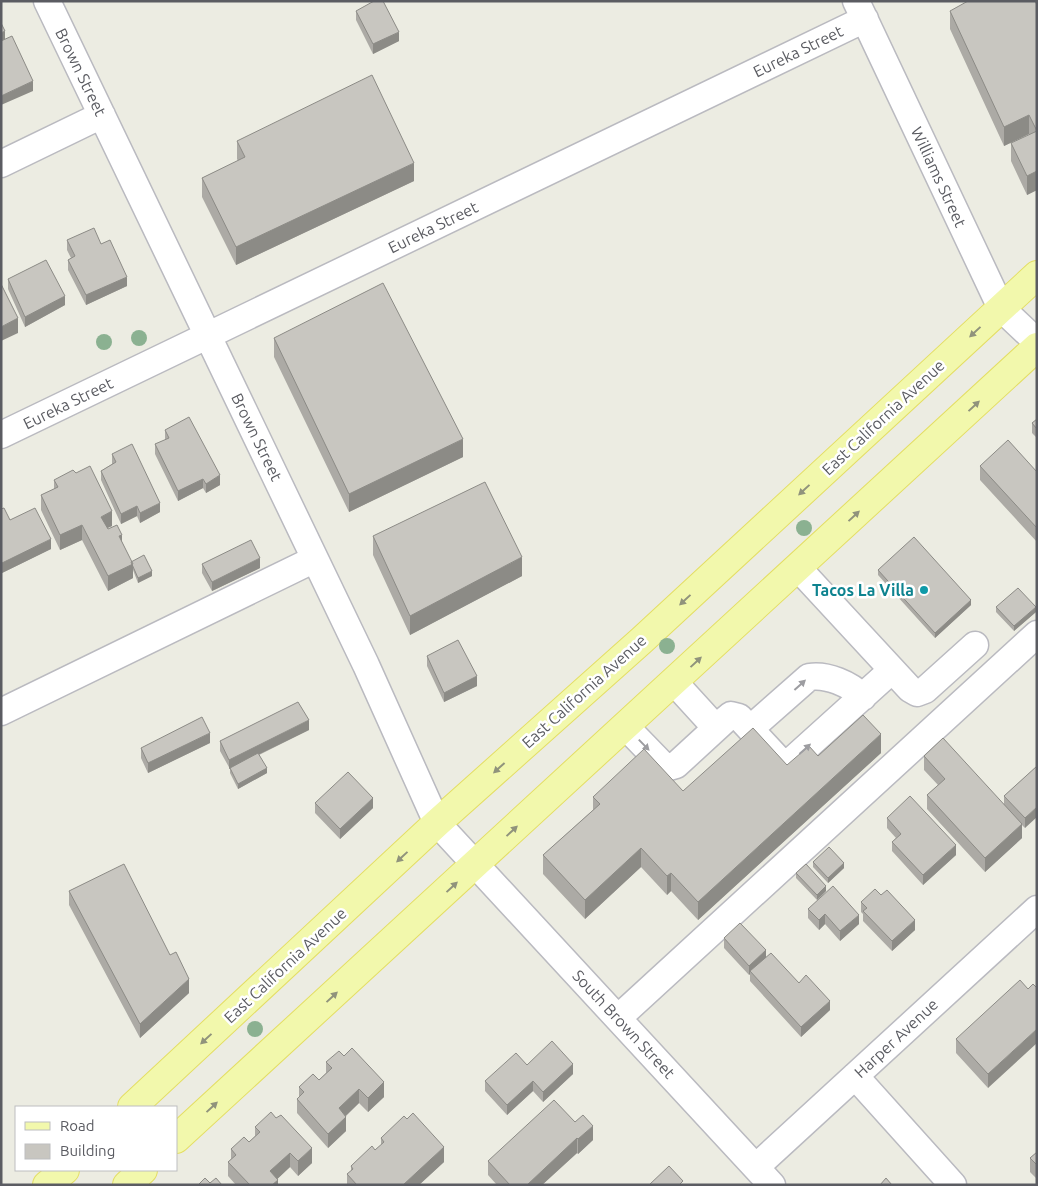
<svg xmlns="http://www.w3.org/2000/svg" width="1038" height="1186" font-family="Ubuntu,sans-serif">
<style>
.lines{fill:none;stroke-linecap:round;stroke-linejoin:round}
.minor-casing{stroke:#babac0;stroke-width:29}
.major-casing{stroke:#e4de63;stroke-width:30}
.minor{stroke:#fff;stroke-width:26}
.major{stroke:#f2f8ac;stroke-width:28}
.tree{fill:#8bb191}
.wall{fill:#acaaa5}
.shaded-wall{fill:#8c8b86}
.building{fill:#c8c6c0;stroke:#8c8b86}
.oneway{fill:#90937c}
.oneway2{fill:#9d9da1}
.culture-dot{fill:#0f9aa8;stroke:#fff;stroke-width:2}
.labels{text-anchor:middle;dominant-baseline:central;stroke-width:5;stroke-linejoin:round;paint-order:stroke}
.street-label{font-size:16px;fill:#5b5c62;stroke:#fff}
.culture-label{font-size:16px;font-weight:bold;fill:#0d838f;stroke:#fff;text-anchor:end}
</style>
<rect width="100%" height="100%" fill="#ecece2"/>
<g class="lines">
<defs>
<path id="minor" d="M47,1L366,665L437,823L772,1185
M856,1L1001,308L1037,342
M1,164L102,115
M1,435L865,19
M798,568L910,689L917,693L925,690L975,645
M674,682L716,728
M1,712L315,559
M626,727L662,764L669,767L676,765L725,720L731,715L739,717L779,760L785,763L790,762L892,670
M750,729L809,677C827,674 850,684 863,697
M618,1018L1037,634
M855,1076L953,1185
M756,1167L1037,909"/>
<path id="major" d="M132,1107L437,823L642,640L1037,275
M176,1139L1037,347
M47,1185L65,1170
M127,1185L143,1170"/>
</defs>
<use href="#minor" class="minor-casing"/>
<use href="#major" class="major-casing"/>
<use href="#minor" class="minor"/>
<use href="#major" class="major"/>
</g>
<g class="tree">
<circle cx="139" cy="338" r="8"/>
<circle cx="104" cy="342" r="8"/>
<circle cx="804" cy="528" r="8"/>
<circle cx="667" cy="646" r="8"/>
<circle cx="255" cy="1029" r="8"/>
</g>
<path class="wall" d="M1037,5V190L1027,195L1011,161V143L1029,135V134L1004,146L950,29V11Z
M356,11L399,41L373,54L356,20Z
M237,141L414,181L236,265L202,197V178L238,161L237,159Z
M67,240L101,244L127,286L86,305L68,270V260L71,258L67,250Z
M8,279L65,305L25,327L8,289Z
M274,338L463,457L349,512L274,357Z
M1037,419V438L1032,433V423Z
M165,430L220,485L206,493L203,488L178,501L155,454V444L165,440Z
M112,454L160,512L140,523L137,516L121,524L101,480V471L112,464Z
M980,466L1037,472V542L980,480Z
M54,480L112,526L107,528L122,542L131,562L152,576L138,583L133,570V578L108,591L82,540L60,550L41,510V495L54,489Z
M1,509L10,520L51,549L2,573L1,571Z
M373,536L522,576L410,635L373,555Z
M202,564L260,568L212,591L202,573Z
M878,570L971,605L935,638L878,575Z
M996,607L1036,612L1014,631L996,612Z
M427,656L477,686L444,702L427,666Z
M309,730L259,755L267,773L238,789L230,773V769L220,751V741Z
M210,743L148,773L141,758V748Z
M881,753L698,920L671,891L667,895L641,867L585,919L543,874V855L593,810V797L683,791L787,765L818,756Z
M924,756L1004,804V796L1037,766L1025,828L1022,825V838L985,872L927,809V795L938,785L924,770Z
M315,803L373,808L340,839L315,813Z
M887,818L956,855L923,885L892,851V842L896,838L887,828Z
M813,862L844,868L828,883L813,867Z
M796,873L826,891L817,900L796,878Z
M69,891L170,955L189,993L140,1038L69,905Z
M861,902L915,930L892,951L863,921V914L861,912Z
M808,909L859,924L840,941L825,924L819,930L808,918Z
M724,938L766,957L799,983L830,1010L801,1037L750,981V974L749,975L724,948Z
M1028,989L988,1088L956,1053V1039Z
M326,1062L384,1097L368,1112L359,1103L346,1116V1131L328,1148L297,1113V1099L299,1097V1087L319,1080L326,1073Z
M527,1065L573,1074L543,1102L533,1091L507,1115L485,1091V1081Z
M575,1122L593,1140L578,1154L577,1153L542,1185H497L488,1175V1161Z
M255,1127L312,1163L298,1176L290,1167L277,1179L278,1185H236L228,1176V1162L231,1159V1149L249,1142L255,1136Z
M381,1138L444,1162L419,1185H347V1174L351,1171V1166L375,1150L381,1145Z
M1037,1152V1179L1030,1172V1158Z"/>
<path class="shaded-wall" d="M5,31V40L1,42V33Z
M399,32V41L373,54V44Z
M33,81V91L1,105V96Z
M1029,115V134L1004,146V127Z
M414,163V181L236,265V247Z
M1037,171V190L1027,195V176Z
M127,277V286L86,305V295Z
M65,296V305L25,327V317Z
M18,318V333L1,341V348V327Z
M463,439V457L349,512V494Z
M220,475V485L206,493V484Z
M203,479V488L178,501V491Z
M160,503V512L140,523V513Z
M137,506V516L121,524V514Z
M112,511V526L101,531V517Z
M82,525V540L60,550V535Z
M122,535V549L119,536Z
M51,539V549L2,573V563Z
M522,557V576L410,635V616Z
M260,558V568L212,591V582Z
M133,564V578L108,591V576Z
M152,571V576L138,583V578Z
M971,600V605L935,638V633Z
M1036,607V612L1014,631V626Z
M477,676V686L444,702V693Z
M309,720V730L229,769V760Z
M210,733V743L148,773V763Z
M881,734V753L698,920V902Z
M267,768V773L238,789V784Z
M373,798V808L340,839V829Z
M1037,807V817L1025,828V818Z
M1022,824V838L985,872V858Z
M956,845V855L923,885V875Z
M641,848V867L585,919V900Z
M844,863V868L828,883V878Z
M671,873V891L667,895V876Z
M826,886V891L817,900V895Z
M825,914V924L819,930V920Z
M859,915V924L840,941V931Z
M915,920V930L892,951V941Z
M766,950V960L750,971V974L749,975V966Z
M189,979V993L140,1038V1024Z
M830,1001V1010L801,1037V1027Z
M1037,1029V1043L988,1088V1074Z
M573,1064V1074L543,1102V1092Z
M533,1081V1091L507,1115V1105Z
M384,1082V1097L368,1112V1098Z
M359,1089V1103L339,1122V1108Z
M346,1117V1131L328,1148V1134Z
M593,1126V1140L578,1154V1139Z
M577,1138V1153L542,1185H527Z
M444,1147V1162L419,1185H403Z
M312,1148V1163L298,1176V1161Z
M290,1153V1167L271,1185L270,1171Z
M278,1180V1185H272Z"/>
<path class="building" d="M374,1H383L399,32L373,44L356,11Z
M968,1H1035L1037,5V131L1029,115L1004,127L950,11Z
M1,23L5,31L1,33Z
M12,36L33,81L1,96V41Z
M372,75L414,163L236,247L202,178L245,157L237,141Z
M1037,131V171L1027,176L1011,143Z
M94,228L101,244L110,240L127,277L86,295L68,260L75,256L67,240Z
M46,260L65,296L25,317L8,279Z
M383,283L463,439L349,494L274,338Z
M1,284L18,318L1,327Z
M189,417L220,475L206,484L203,479L178,491L155,444L169,438L165,430Z
M1037,419V429L1032,423Z
M1008,440L1037,472V528L980,466Z
M132,444L160,503L140,513L137,506L121,514L101,471L116,462L112,454Z
M90,466L112,511L101,517L108,529L117,525L122,535L119,536L133,564L108,576L82,525L60,535L41,495L58,487L54,480L73,470L76,473Z
M485,482L522,557L410,616L373,536Z
M4,508L10,520L35,508L51,539L2,563L1,561V509Z
M914,537L971,600L935,633L878,570Z
M251,540L260,558L212,582L202,564Z
M144,555L152,571L138,578L131,562Z
M1018,588L1036,607L1014,626L996,607Z
M458,640L477,676L444,693L427,656Z
M298,702L309,720L229,760L220,741Z
M863,715L881,734L698,902L671,873L667,876L641,848L585,900L543,855L600,804L593,797L644,749L683,791L753,728L787,765L809,746L818,756Z
M202,717L210,733L148,763L141,748Z
M943,738L1022,824L985,858L927,795L945,779L924,756Z
M258,753L267,768L238,784L230,768Z
M1037,766V807L1025,818L1004,796Z
M348,772L373,798L340,829L315,803Z
M910,796L956,845L923,875L892,842L901,834L887,818Z
M829,847L844,863L828,878L813,862Z
M124,864L170,955L176,952L189,979L140,1024L69,891Z
M806,864L826,886L817,895L796,873Z
M833,886L859,915L840,931L825,914L819,920L808,909Z
M875,889L881,895L887,890L915,920L892,941L863,911L867,908L861,902Z
M740,923L766,950L749,966L724,938Z
M771,953L799,983L806,975L830,1001L801,1027L750,971Z
M1020,980L1028,989L1033,984L1037,988V1029L988,1074L956,1039Z
M552,1041L573,1064L543,1092L533,1081L507,1105L485,1081L516,1053L527,1065Z
M352,1048L384,1082L368,1098L359,1089L339,1108L346,1117L328,1134L297,1099L304,1092L299,1087L313,1074L319,1080L332,1068L326,1062L339,1051L344,1056Z
M554,1100L575,1122L583,1115L593,1126L578,1139L577,1138L527,1185H510L488,1161Z
M271,1112L276,1118L281,1115L312,1148L298,1161L290,1153L270,1171L278,1180L272,1185H250L228,1162L236,1155L231,1149L244,1137L249,1142L260,1132L255,1127Z
M413,1113L444,1147L403,1185H357L347,1174L353,1169L351,1166L372,1146L375,1150L384,1142L381,1138L404,1116L407,1119Z
M1037,1152V1165L1030,1158Z
M669,1166L683,1181L679,1185H649Z
M205,1178L210,1183L216,1178L222,1185H198Z
M886,1178L892,1185H880Z"/>
<defs><path id="oneway-solid" d="M-6-.8H1V-3.2L6.5 0L1 3.2V.8H-6Z" transform="scale(1.25)"/></defs>
<g class="oneway">
<use href="#oneway-solid" transform="translate(975 332) rotate(137)"/>
<use href="#oneway-solid" transform="translate(974 406) rotate(-43)"/>
<use href="#oneway-solid" transform="translate(804 490) rotate(137)"/>
<use href="#oneway-solid" transform="translate(854 516) rotate(-43)"/>
<use href="#oneway-solid" transform="translate(685 600) rotate(137)"/>
<use href="#oneway-solid" transform="translate(696 662) rotate(-43)"/>
<use href="#oneway-solid" transform="translate(499 768) rotate(138)"/>
<use href="#oneway-solid" transform="translate(512 831) rotate(-43)"/>
<use href="#oneway-solid" transform="translate(402 857) rotate(137)"/>
<use href="#oneway-solid" transform="translate(452 887) rotate(-43)"/>
<use href="#oneway-solid" transform="translate(332 997) rotate(-43)"/>
<use href="#oneway-solid" transform="translate(206 1039) rotate(137)"/>
<use href="#oneway-solid" transform="translate(212 1107) rotate(-43)"/>
</g>
<g class="oneway2">
<use href="#oneway-solid" transform="translate(800 685) rotate(-42)"/>
<use href="#oneway-solid" transform="translate(644 745) rotate(46)"/>
<use href="#oneway-solid" transform="translate(805 749) rotate(-42)"/>
</g>
<circle class="culture-dot" cx="924" cy="590" r="5"/>
<g class="labels">
<g class="street-label">
<text transform="translate(798 51) rotate(-26)">Eureka Street</text>
<text transform="translate(81 72) rotate(64)">Brown Street</text>
<text transform="translate(939 177) rotate(65)">Williams Street</text>
<text transform="translate(433 227) rotate(-26)">Eureka Street</text>
<text transform="translate(68 403) rotate(-26)">Eureka Street</text>
<text transform="translate(883 417) rotate(-43)">East California Avenue</text>
<text transform="translate(257 437) rotate(64)">Brown Street</text>
<text transform="translate(584 691) rotate(-42)">East California Avenue</text>
<text transform="translate(285 965) rotate(-43)">East California Avenue</text>
<text transform="translate(624 1024) rotate(47)">South Brown Street</text>
<text transform="translate(896 1038) rotate(-43)">Harper Avenue</text>
</g>
<g class="culture-label">
<text x="914" y="590">Tacos La Villa</text>
</g>
</g>
<rect width="1038" height="1186" fill="none" stroke="#5b5c62" stroke-width="5"/>
<rect x="15" y="1106" width="162" height="65" fill="#ffffff" stroke="#bdbec0"/>
<rect x="25" y="1122" width="25" height="8" fill="#f2f8ac" stroke="#bdbec0"/>
<text x="60" y="1131" font-size="15" fill="#5b5c62">Road</text>
<rect x="25" y="1144" width="25" height="15" fill="#c8c6c0" stroke="#bdbec0"/>
<text x="60" y="1156" font-size="15" fill="#5b5c62">Building</text>
</svg>
